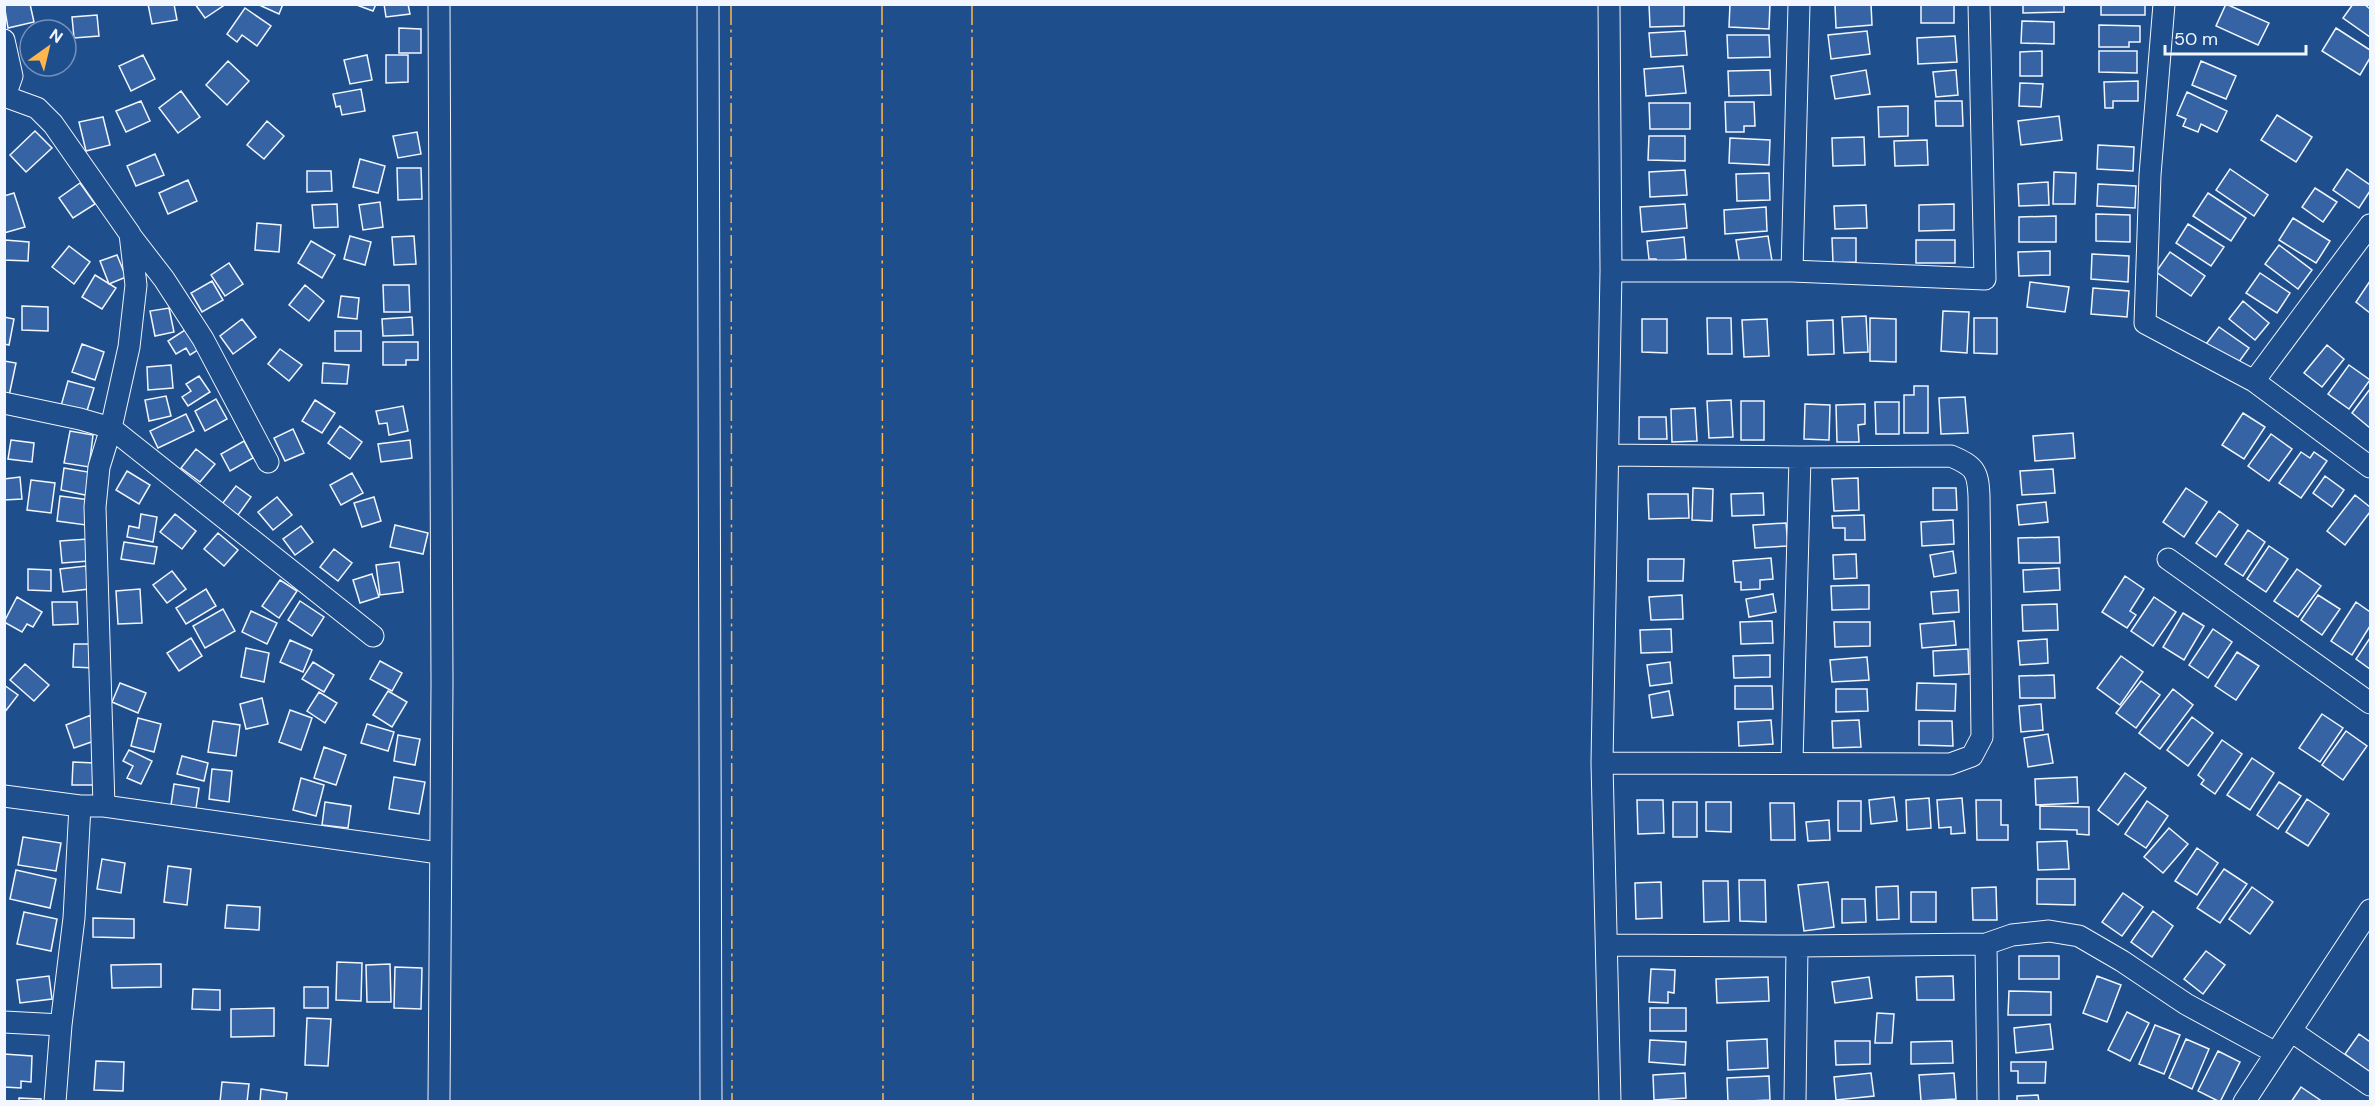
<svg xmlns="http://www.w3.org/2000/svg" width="2375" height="1106" font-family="'DM Sans',sans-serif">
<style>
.building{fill:#3563a3;stroke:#f2f6ff;stroke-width:1.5}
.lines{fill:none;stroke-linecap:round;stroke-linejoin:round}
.minor-casing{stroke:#f2f6ff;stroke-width:23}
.minor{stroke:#1f4e8c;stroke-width:21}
.power{stroke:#ffb74d;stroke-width:1.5;stroke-dasharray:21 4.5 3 4.5;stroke-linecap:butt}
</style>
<rect width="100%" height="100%" fill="#1f4e8c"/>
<path class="building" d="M4,4H30L34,22L8,28Z
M148,4H174L177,20L152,24Z
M195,4H226L205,18Z
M257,4H283L279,14Z
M354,4H376L373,11Z
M384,4H408L410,14L386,17Z
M1649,4H1684V26L1650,27Z
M1730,4H1770L1769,29L1729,27Z
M1871,4L1872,25L1836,28L1835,5Z
M1921,4H1954V23H1921Z
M2023,4H2064V12L2023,13Z
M2101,4H2145V15H2101Z
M2226,4L2269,23L2258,45L2216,26Z
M2353,4H2364L2370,9V37L2343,18Z
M245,8L271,26L257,46L242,35L237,42L227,34Z
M97,15L99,36L74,38L72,17Z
M2022,21L2054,22V44L2021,43Z
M2099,25L2140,26V42H2129V47H2099Z
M399,28L421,29V53H399Z
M2336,28L2370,50V58L2360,75L2322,51Z
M1685,31L1687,55L1651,57L1649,33Z
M1867,31L1870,54L1831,59L1828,35Z
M1727,35H1769L1770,57L1728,58Z
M1955,36L1957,62L1918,64L1917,38Z
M2042,51V76H2020V52Z
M2099,51H2137V73L2099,72Z
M143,55L155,79L131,91L119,66Z
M367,55L372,80L350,84L344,60Z
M386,55H408V82L386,83Z
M228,61L249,81L227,105L206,85Z
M2201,61L2236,76L2226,99L2192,85Z
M1683,66L1686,93L1646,96L1644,69Z
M1770,70L1771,95L1729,96L1728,71Z
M1866,70L1870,94L1835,99L1831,76Z
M1956,70L1958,95L1936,97L1933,72Z
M2138,81V101H2113V108H2105L2104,82Z
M2020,83L2043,84L2041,107L2019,106Z
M361,89L365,111L342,115L340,106L336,107L333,94Z
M181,91L200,117L178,133L159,108Z
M2187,92L2227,111L2217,132L2201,124L2198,132L2183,126L2186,119L2177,115Z
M141,101L150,121L126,132L116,111Z
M1935,101H1962L1963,126H1936Z
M1725,102H1754L1755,126H1744V132H1726Z
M1649,103H1690V129H1650Z
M1908,106V136L1879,137L1878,107Z
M2277,115L2312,137L2296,162L2261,140Z
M2059,116L2062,140L2021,145L2018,121Z
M103,117L110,145L86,151L79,122Z
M267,121L284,136L264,159L247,145Z
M35,131L52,148L26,172L10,155Z
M417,132L421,154L398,158L393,136Z
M1649,136H1685V161L1648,160Z
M1864,137L1865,165L1833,166L1832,138Z
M1730,138L1770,140L1769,165L1729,163Z
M1927,140L1928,165L1895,166L1894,141Z
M2098,145L2134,147L2133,171L2097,169Z
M155,154L164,175L136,186L127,166Z
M360,159L385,166L378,193L353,187Z
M397,168H421L422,199L398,200Z
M2230,169L2268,195L2254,216L2216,190Z
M2347,169L2370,185V191L2359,208L2333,190Z
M1685,170L1687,195L1650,197L1649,172Z
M307,171H331L332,191L307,192Z
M2054,172L2076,173L2075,204H2053Z
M1769,173L1770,200L1737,201L1736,174Z
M188,180L197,201L168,214L159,193Z
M2048,182L2049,205L2019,206L2018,184Z
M80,183L95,204L73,218L59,198Z
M2098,184L2136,186L2135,208L2097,206Z
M2315,188L2337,202L2323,222L2302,207Z
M14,193L25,227L4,233V196Z
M2208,193L2246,218L2231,241L2193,216Z
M380,202L383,227L363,230L359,205Z
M337,204L338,227L314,228L312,205Z
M1685,204L1687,228L1642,232L1640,207Z
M1954,204V230L1919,231V205Z
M1866,205L1867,228L1835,229L1834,206Z
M1766,207L1767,231L1725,234L1724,210Z
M2096,214L2130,215V242L2096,241Z
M2056,216V242H2019V217Z
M2293,218L2330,241L2316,263L2279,240Z
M257,223L281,225L279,252L255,250Z
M2188,224L2224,247L2211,266L2176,243Z
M350,236L371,242L365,265L344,259Z
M414,236L416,264L394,265L392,237Z
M1768,236L1772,261L1740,265L1736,240Z
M1684,237L1686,259L1670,261L1657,267L1656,259H1649L1647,241Z
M1832,238H1856V262L1833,263Z
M5,240L29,242L28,261L4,260Z
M1916,240H1955V263H1916Z
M311,241L335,255L322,278L298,263Z
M2279,245L2312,270L2298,289L2265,264Z
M69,246L90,262L74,284L52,267Z
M2050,251V275L2019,276L2018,252Z
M2170,252L2205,276L2191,296L2156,272Z
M2092,254L2129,256L2128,282L2091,279Z
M117,255L126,277L109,284L100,261Z
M229,263L243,284L225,296L211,275Z
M2260,273L2290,293L2277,313L2246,293Z
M95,275L116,288L102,309L82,297Z
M212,281L223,300L202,312L191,293Z
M2370,281V313L2356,302Z
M2030,282L2069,287L2065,312L2027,307Z
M305,285L324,301L309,321L289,305Z
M383,285H409L410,312H384Z
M2093,288L2129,291L2127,317L2091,314Z
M341,296L359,298L357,319L338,317Z
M2243,301L2269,323L2255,340L2229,319Z
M22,306L48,307V331L22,330Z
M169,308L174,332L155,336L150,311Z
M1943,311L1969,312L1967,353L1941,351Z
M1866,316L1868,352L1844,353L1842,317Z
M4,317L14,319L9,345L4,344Z
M412,317L413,335L383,336L382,319Z
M1707,318H1731L1732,354H1708Z
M1870,318L1896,319V362L1870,361Z
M1974,318H1997V354L1974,353Z
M242,319L256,337L233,354L220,336Z
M1642,319H1667V353L1642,352Z
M1767,319L1769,356L1744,357L1742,320Z
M1833,320L1834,354L1808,355L1807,321Z
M2219,327L2249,348L2236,366L2206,344Z
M188,328L201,348L190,355L186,348L176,354L168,341Z
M335,331H361V351H335Z
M383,342H418V360H406V365H383Z
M82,344L104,352L95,380L72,372Z
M2327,345L2344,359L2322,387L2304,373Z
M280,349L302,365L289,381L268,364Z
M4,361L16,363L9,396L4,395Z
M323,363L349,365L347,384L322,383Z
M171,365L173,388L148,390L147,367Z
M2349,365L2370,380L2349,409L2328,394Z
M199,376L210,392L188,406L182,397L191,391L186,384Z
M68,381L94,388L86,414L61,406Z
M1914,386H1928V433H1904V395H1914Z
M2370,389V428L2352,413Z
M166,396L171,416L149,421L145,400Z
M1965,397L1968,433L1941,434L1939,398Z
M216,399L227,419L205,431L195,411Z
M315,400L335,413L322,433L302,421Z
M1731,400L1733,437L1709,438L1707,401Z
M1741,401H1764V440H1741Z
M1875,402H1899V434H1876Z
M1805,404L1830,405L1829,440L1804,439Z
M1865,404V424L1858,425L1859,442H1837L1836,405Z
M403,406L408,431L389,435L387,423L379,424L376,411Z
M1695,408L1697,441L1672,442L1671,409Z
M2243,413L2265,427L2244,459L2222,445Z
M186,414L194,431L158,448L150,431Z
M1639,417H1666L1667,439H1639Z
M340,426L362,442L350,459L328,443Z
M293,429L304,453L285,461L274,438Z
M70,431L93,435L89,467L64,463Z
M2073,433L2075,458L2035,461L2033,436Z
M2271,434L2292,449L2269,481L2248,466Z
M11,440L34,443L32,462L8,459Z
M410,440L412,458L381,462L378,444Z
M244,441L253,458L230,471L221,454Z
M196,449L215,464L200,482L181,468Z
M2301,452L2310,458L2314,452L2327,461L2301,498L2279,483Z
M64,468L94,473L90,496L61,490Z
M2053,469L2055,493L2022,495L2020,471Z
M127,471L150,485L139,504L116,490Z
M352,473L363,493L341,505L330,485Z
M2325,476L2344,490L2332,507L2313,493Z
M20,477L22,499L4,500V479Z
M1858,478L1859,510L1834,511L1832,479Z
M31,480L55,483L51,513L27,510Z
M236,486L251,497L238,515L222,504Z
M1693,488L1713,489L1712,521L1692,520Z
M1933,488H1956L1957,510H1933Z
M2186,488L2207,502L2184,537L2163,522Z
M1763,493L1764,515L1732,516L1731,494Z
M1648,494H1688L1689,518L1649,519Z
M2355,495L2370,507V512L2345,545L2327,531Z
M60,496L90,500L86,525L57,521Z
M277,497L292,515L273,530L258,512Z
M374,497L381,521L362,527L354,503Z
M2046,502L2048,522L2019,525L2017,505Z
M2219,511L2238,525L2216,557L2196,543Z
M141,514L157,517L153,542L127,537L129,526L139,528Z
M175,514L196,531L182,549L160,532Z
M1864,515L1865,540H1845V528H1833L1832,516Z
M1953,520L1954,544L1922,546L1921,522Z
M1786,523L1788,546L1755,548L1753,525Z
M395,525L428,533L423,554L390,547Z
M301,526L313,542L295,555L283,539Z
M2248,530L2265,542L2243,576L2225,564Z
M218,533L238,550L224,566L204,549Z
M2059,537L2060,563H2019L2018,538Z
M88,539L89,561L62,563L60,541Z
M124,542L157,547L154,564L121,559Z
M2269,546L2288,559L2266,592L2247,579Z
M334,549L352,563L338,581L320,567Z
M1953,551L1956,573L1934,577L1930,555Z
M1856,554L1857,578L1834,579L1833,555Z
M1771,558L1773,579L1760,580V589L1741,590V582H1735L1733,561Z
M1648,559H1684L1683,581H1648Z
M399,562L403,592L380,595L376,565Z
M86,566L89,589L63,592L60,569Z
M2059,568L2060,590L2024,592L2023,570Z
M28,569L51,570V591L28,590Z
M2297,569L2321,586L2298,617L2274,601Z
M172,571L186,589L167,603L153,585Z
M372,574L379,597L360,603L353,580Z
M2125,576L2144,589L2130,611L2136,615L2127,628L2102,612Z
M280,580L297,591L279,618L262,606Z
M1869,585V609L1832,610L1831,586Z
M140,589L142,623L118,624L116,591Z
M206,589L216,606L186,624L176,608Z
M1958,590L1959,612L1933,614L1931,592Z
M1773,594L1776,612L1749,617L1746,599Z
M1682,595L1683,619L1651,620L1649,597Z
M2318,595L2340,609L2322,635L2301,620Z
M17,597L42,612L33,627L27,624L22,632L4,622Z
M2154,597L2176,612L2153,646L2131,631Z
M300,601L324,617L312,636L288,620Z
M52,602H77L78,624L53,625Z
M2356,602L2370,612V626L2352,655L2331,641Z
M2057,604L2058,630L2023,631L2022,605Z
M223,609L235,631L205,648L193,626Z
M251,611L277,623L267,644L242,632Z
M2183,613L2204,626L2184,660L2163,647Z
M1772,621L1773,643L1741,644L1740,622Z
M1954,621L1956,645L1922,648L1920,624Z
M1834,622H1870V646L1835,647Z
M1671,629L1672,652L1641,653L1640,630Z
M2213,629L2232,642L2208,678L2189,665Z
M191,638L202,656L179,671L167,653Z
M2370,638V669L2356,659Z
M2047,639L2048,663L2020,665L2018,641Z
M290,640L312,650L303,672L280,662Z
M74,644H94V668L73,667Z
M246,648L269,653L264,682L241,677Z
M1968,649L1969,674L1934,676L1933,651Z
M2237,652L2259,666L2236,700L2215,686Z
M1770,655V677L1734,678L1733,656Z
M2121,656L2143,672L2120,705L2097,688Z
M1867,657L1869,680L1832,682L1830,660Z
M380,661L402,673L392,691L370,679Z
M313,662L334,675L324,692L302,679Z
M1670,662L1672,683L1650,686L1647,665Z
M25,664L49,685L34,701L10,680Z
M2054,675L2055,698H2020L2019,676Z
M2141,681L2160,695L2136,728L2116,713Z
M120,683L146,693L138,713L112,702Z
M1917,683L1956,684L1955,711L1916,710Z
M4,685L18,695L4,713Z
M1735,686H1772L1773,709H1735Z
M1836,689H1867L1868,711L1836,712Z
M2173,689L2193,705L2160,749L2139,733Z
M388,691L407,702L392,727L373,715Z
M1669,691L1673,715L1652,718L1649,695Z
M319,692L337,703L325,723L307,711Z
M262,698L268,724L246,729L240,704Z
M2041,704L2043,730L2021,732L2019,706Z
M290,710L312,718L301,750L279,742Z
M2322,714L2343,728L2320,762L2299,748Z
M91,715L100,739L74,748L66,725Z
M2192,717L2213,733L2188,766L2167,750Z
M138,718L161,724L154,752L131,746Z
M1771,720L1773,744L1739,746L1738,722Z
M1859,720L1861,747L1833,748L1832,721Z
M213,721L240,725L236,756L208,752Z
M1919,721H1952L1953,746L1919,745Z
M367,724L394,732L388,751L361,743Z
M2346,731L2367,746L2343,780L2322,765Z
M2048,734L2053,763L2028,767L2024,738Z
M398,735L420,739L415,765L394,761Z
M2222,740L2242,754L2215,794L2201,784L2204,780L2198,775Z
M324,747L346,755L336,785L314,778Z
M129,750L152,761L141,784L127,778L133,766L123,761Z
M182,756L208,763L204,781L177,774Z
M2252,758L2274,773L2250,810L2227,795Z
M73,762L95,763L94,785H72Z
M212,769L232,771L229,802L209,799Z
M2125,773L2146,788L2118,825L2098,810Z
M394,777L425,782L419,814L389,809Z
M2077,777L2078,803L2036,805L2035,779Z
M301,778L324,785L316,816L293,810Z
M2279,782L2301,796L2278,829L2257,815Z
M174,784L199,788L195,815L170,812Z
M1894,797L1897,821L1871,824L1869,800Z
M1929,798L1931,828L1907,830L1906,800Z
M1962,798L1965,833L1951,834V827L1939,828L1937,800Z
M2307,799L2329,814L2308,846L2286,832Z
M1637,800H1663L1664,833L1638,834Z
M1976,800H2001V825H2008V840H1977Z
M1838,801H1861V831H1838Z
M2147,801L2168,816L2146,848L2125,834Z
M325,802L351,806L348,828L322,825Z
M1673,802H1697V837H1673Z
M1706,802H1731V832L1706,831Z
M1770,803H1794L1795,840H1771Z
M2040,806L2089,807V835L2077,834V830L2040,829Z
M1829,820L1830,840L1808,841L1806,822Z
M2169,828L2188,844L2163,873L2144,857Z
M23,837L61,843L56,871L18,865Z
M2067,841L2069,869L2038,870L2037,842Z
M2197,848L2218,863L2197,895L2175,881Z
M102,859L125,863L121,893L97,889Z
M168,866L191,869L187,905L164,902Z
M2224,869L2247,884L2220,923L2197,908Z
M16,870L56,879L50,908L10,899Z
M2037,879H2075V905L2037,904Z
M1739,880H1765L1766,922L1740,921Z
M1703,881H1728L1729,921L1704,922Z
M1661,882L1662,918L1636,919L1635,883Z
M1828,882L1834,927L1804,931L1798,885Z
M1898,886L1899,919L1877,920L1876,887Z
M1996,887L1997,920H1973L1972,888Z
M2252,887L2273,902L2250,934L2229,919Z
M1911,892H1936V922H1911Z
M2123,893L2143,907L2122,936L2102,922Z
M1842,899H1865L1866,922L1842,923Z
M227,905L260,907L259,930L225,928Z
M2153,911L2173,926L2152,957L2131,942Z
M24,912L57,919L51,951L17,944Z
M93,918L134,919V938L93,937Z
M2206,951L2225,965L2203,994L2184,979Z
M2019,956H2059V979H2019Z
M337,962L362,963L361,1001L336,1000Z
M161,964V987L112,988L111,965Z
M390,964L391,1002H367L366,965Z
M395,967L422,968L421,1009L394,1008Z
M1651,969L1675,970L1674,993L1668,992V1003L1649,1002Z
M49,976L52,999L20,1003L17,980Z
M1953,976L1954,1000H1917L1916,977Z
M2097,976L2121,985L2107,1022L2083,1013Z
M1768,977L1769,1001L1717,1003L1716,979Z
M1869,977L1872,998L1835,1003L1832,982Z
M304,987H328V1008H304Z
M193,989L220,990V1010L192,1009Z
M2009,991L2051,992V1015H2008Z
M274,1008V1036L231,1037V1009Z
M1650,1008H1686V1031H1650Z
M2127,1012L2149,1023L2130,1061L2108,1050Z
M1877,1013L1894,1014L1892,1043H1875Z
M307,1018L331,1019L328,1066L305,1065Z
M2050,1024L2053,1049L2016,1053L2014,1028Z
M2155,1025L2180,1035L2164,1074L2139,1064Z
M2359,1034L2370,1042V1072L2345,1054Z
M1767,1039L1768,1068L1728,1070L1727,1041Z
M2186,1039L2209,1049L2192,1089L2169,1078Z
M1650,1040L1686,1042L1685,1065L1649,1062Z
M1835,1041H1870V1064L1836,1065Z
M1952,1041L1953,1063L1911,1064V1042Z
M2218,1051L2240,1062L2220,1102L2198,1091Z
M4,1054L32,1056L31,1082L21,1081V1088L4,1087Z
M96,1061L124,1062L123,1091L94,1090Z
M2011,1062H2046L2045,1083H2018V1071H2011Z
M1685,1073L1686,1098L1654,1100L1653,1075Z
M1871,1073L1874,1096L1836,1100L1834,1077Z
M1954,1073L1956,1099L1921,1101L1919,1075Z
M1769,1076L1770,1100L1728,1102L1727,1078Z
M222,1082L249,1084L247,1102H220Z
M2301,1087L2323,1102H2291Z
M261,1089L287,1093L286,1102H260Z
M2038,1095L2039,1102H2017V1096Z
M19,1098L41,1099V1102H19Z"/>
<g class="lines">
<defs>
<path id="minor" d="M439,4L442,683L439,1102
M708,4L711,1102
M1609,4L1611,271L1602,763L1610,1102
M2164,4L2150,175L2145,323L2254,381
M4,40L12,76L5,96
M4,96L37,108L53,124L130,234L136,285L129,347L111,428L99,467L95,507L104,806
M2370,225L2254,381L2370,467
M130,235L164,279L203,339L268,462
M1611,271H1792L1985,279L1979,4
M1792,271L1799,4
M4,403L80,419L111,428L373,636
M2168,559L2370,703
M1792,762L1800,457
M1602,763L1950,764L1972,756L1982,737L1979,496C1978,470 1974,466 1951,456L1800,457L1608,455
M4,796L80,806H104L439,853
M1986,944L2012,935L2049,931L2079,936L2122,961L2186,1004L2276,1053
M1607,945L1797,946L1986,944L1988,1102
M4,1022L61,1025
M2291,1031L2370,1085
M55,1102L61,1025L74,918L80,806
M1795,1102L1797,946
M2244,1102L2370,910"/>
</defs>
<use href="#minor" class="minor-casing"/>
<use href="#minor" class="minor"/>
<path class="power" d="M731,4L732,1102
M882,4L883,1102
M972,4L973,1102"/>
</g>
<rect width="2375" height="1106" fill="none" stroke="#f2f6ff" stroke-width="12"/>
<g transform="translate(48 48) rotate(34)"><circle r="28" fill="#1f4e8c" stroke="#7391ba" stroke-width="1.5"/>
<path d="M0-4.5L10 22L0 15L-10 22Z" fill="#ffb74d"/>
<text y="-9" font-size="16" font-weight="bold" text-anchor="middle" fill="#f2f6ff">N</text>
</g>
<path d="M2165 45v9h141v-9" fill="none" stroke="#f2f6ff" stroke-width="3"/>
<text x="2174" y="45" font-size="18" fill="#f2f6ff" stroke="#1f4e8c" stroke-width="4.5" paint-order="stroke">50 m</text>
</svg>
